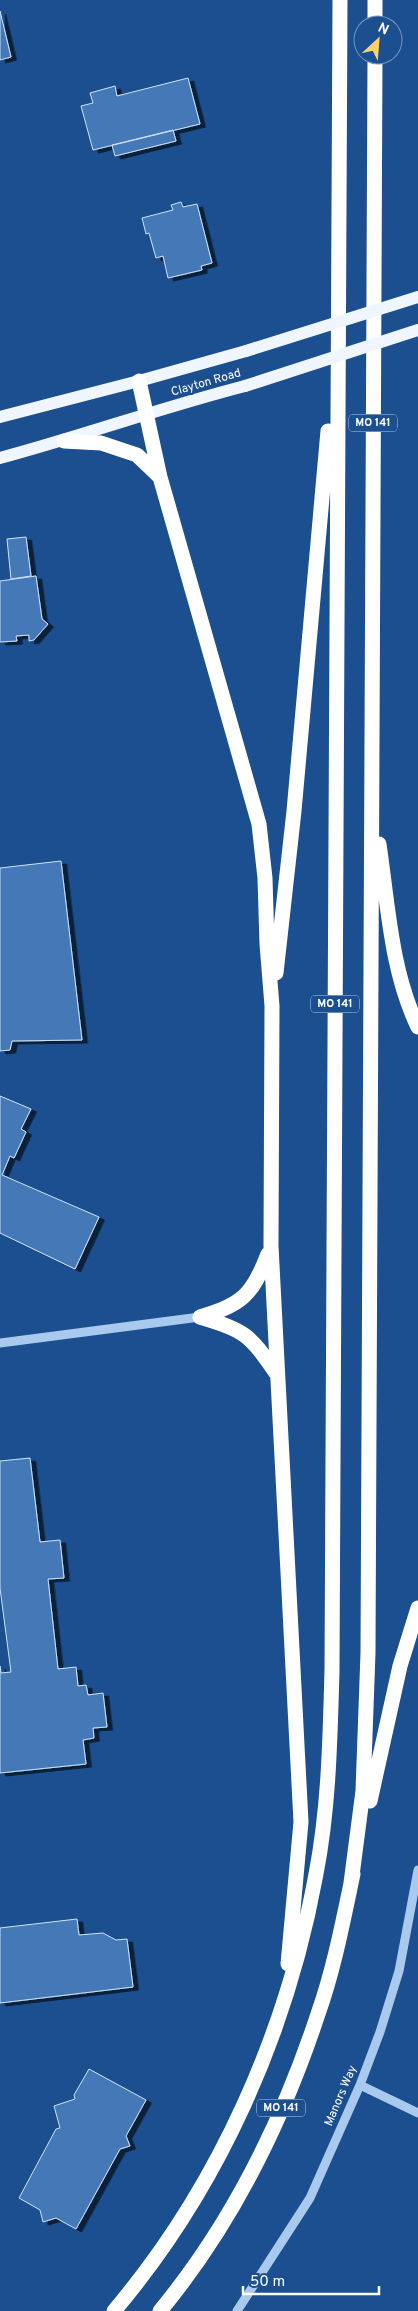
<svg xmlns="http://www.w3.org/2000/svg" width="418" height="2311" font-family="Overpass,sans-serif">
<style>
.building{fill:#4478b7;stroke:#cfe3fa;filter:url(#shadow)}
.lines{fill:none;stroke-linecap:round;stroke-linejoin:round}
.minor{stroke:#a9c9ee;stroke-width:9}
.major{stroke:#f0f6ff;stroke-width:12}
.highway{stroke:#fff;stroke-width:15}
.major-bridge{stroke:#f0f6ff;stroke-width:12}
.labels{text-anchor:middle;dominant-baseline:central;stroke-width:4.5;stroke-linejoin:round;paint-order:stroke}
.shield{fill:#1b4f8f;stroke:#bbcadd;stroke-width:1}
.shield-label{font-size:11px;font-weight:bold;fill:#fff}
.street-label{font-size:12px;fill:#fff;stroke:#1b4f8f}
</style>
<defs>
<filter id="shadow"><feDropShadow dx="5.5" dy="3" stdDeviation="0" flood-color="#0009"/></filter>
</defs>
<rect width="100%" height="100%" fill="#1b4f8f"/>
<path class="building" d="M0,11L11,57L0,60Z
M188,78L200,124L93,150L81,106L93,103L90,93L115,86L117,96Z
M173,130L176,141L115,156L112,145Z
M181,202L183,207L197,204L212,263L201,266L202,270L168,278L163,256L156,258L149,233L146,234L142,218L173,210L171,205Z
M26,537L31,576L11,579L7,539Z
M36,576L42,619L48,624L34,640L29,641V635L16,636L17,641L0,642V581Z
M61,861L82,1040L12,1041L10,1050L0,1051V868Z
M0,1096L31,1109L21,1129L26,1132L14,1158L10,1156L2,1175L99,1217L75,1269L0,1233Z
M30,1458L40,1542L60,1540L64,1578L48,1579L58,1669L76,1667L78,1686L86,1685L88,1695L103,1693L107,1727L93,1728L94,1738L83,1740L86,1764L0,1773V1666L1,1673L11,1672L0,1588V1461Z
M77,1919L79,1935L103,1933L116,1940L127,1939L133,1987L0,2003V1928Z
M89,2069L146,2100L126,2136L130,2146L120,2149L76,2229L56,2218L43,2222L40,2210L19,2198L56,2129L60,2128L54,2106L75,2099L74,2095Z"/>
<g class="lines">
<path class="minor" d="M0,1343L200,1317
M360,2085L418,2113
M237,2311L310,2198L360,2085L380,2032L399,1971L418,1870"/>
<path class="major" d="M0,417L139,381L246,351
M0,458C82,436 163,407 245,386"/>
<path class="highway" d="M375,25V0
M139,381L160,477L259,824L265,878L267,944L272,1006L271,1246L301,1822L288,1964
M64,441L101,443L137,455L160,477
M379,844C388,905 391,971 418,1027
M276,973L294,811L328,431
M200,1317C242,1304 252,1296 268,1254
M200,1317C246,1331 249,1334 276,1373
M370,1801L400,1666L418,1608
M351,1883L363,1791L368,1653L375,55
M114,2311C219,2187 287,2033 316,1874C329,1807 330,1739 332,1671L340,0
M160,2311C231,2225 283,2120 318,2014C334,1969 343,1921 353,1874"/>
<path class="major-bridge" d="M246,351L418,297
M245,386L418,330"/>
</g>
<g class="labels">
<g class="shield">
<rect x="349" y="414.5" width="48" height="17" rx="4"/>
<rect x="311" y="995.5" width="48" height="17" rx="4"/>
<rect x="257" y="2099.5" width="48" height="17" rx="4"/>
</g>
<g class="shield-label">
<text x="373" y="423">MO 141</text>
<text x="335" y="1004">MO 141</text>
<text x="281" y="2108">MO 141</text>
</g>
<g class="street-label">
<text transform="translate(206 383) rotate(-16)">Clayton Road</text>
<text transform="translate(341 2096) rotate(-67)">Manors Way</text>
</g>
</g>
<g transform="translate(378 40) rotate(26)"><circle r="24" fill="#1b4f8f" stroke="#7695bc"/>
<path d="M0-4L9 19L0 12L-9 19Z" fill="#ffd166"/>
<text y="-8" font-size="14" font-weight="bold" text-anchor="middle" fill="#ffffff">N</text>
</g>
<path d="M243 2286v8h136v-8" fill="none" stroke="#ffffff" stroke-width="2.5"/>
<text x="250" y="2286" font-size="15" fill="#ffffff" stroke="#1b4f8f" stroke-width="4" paint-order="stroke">50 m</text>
</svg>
